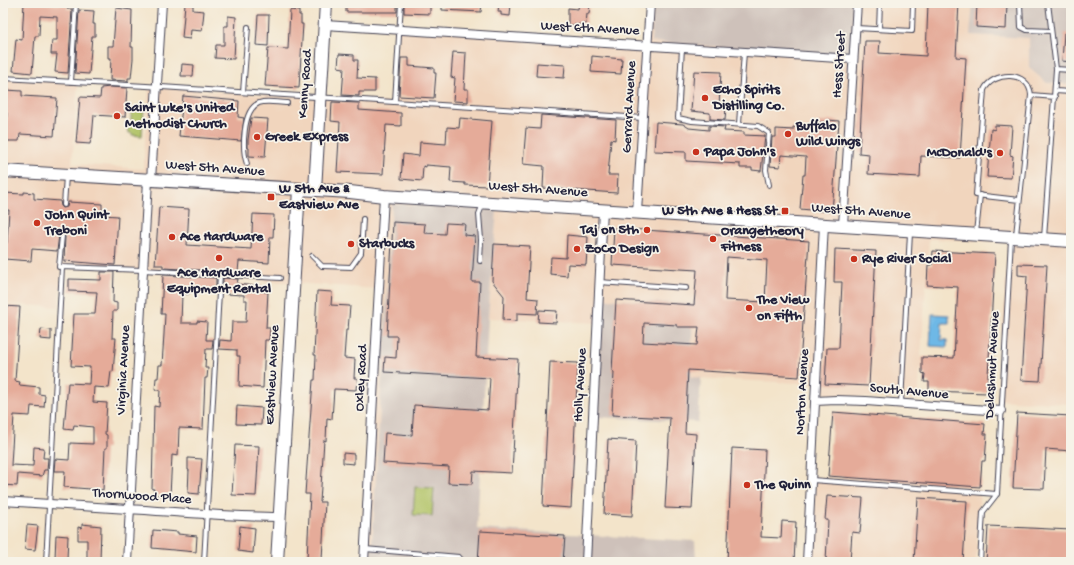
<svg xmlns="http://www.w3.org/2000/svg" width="1074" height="565" font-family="'Gochi Hand',sans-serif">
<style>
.built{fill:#f1d5bd}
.industrial{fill:#cec1ba}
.green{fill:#b1c366;stroke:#6a7250}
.water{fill:#6eb8e6;stroke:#486d90}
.building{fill:#e5ab99;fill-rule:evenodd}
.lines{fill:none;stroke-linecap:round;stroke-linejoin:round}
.lane-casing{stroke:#413f50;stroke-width:6}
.street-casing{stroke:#413f50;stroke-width:10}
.secondary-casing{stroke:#413f50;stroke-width:14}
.lane{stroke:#fff;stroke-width:4}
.street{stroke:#fff;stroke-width:8}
.secondary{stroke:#fff;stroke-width:12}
.poi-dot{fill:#c8321e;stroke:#f7f3e8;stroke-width:1.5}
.labels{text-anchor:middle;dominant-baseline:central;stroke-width:3.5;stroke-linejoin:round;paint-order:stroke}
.street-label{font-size:14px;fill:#22223b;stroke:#f7f3e8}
.poi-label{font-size:14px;font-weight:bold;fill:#22223b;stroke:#f7f3e8;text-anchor:start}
</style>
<rect width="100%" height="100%" fill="#f7f3e8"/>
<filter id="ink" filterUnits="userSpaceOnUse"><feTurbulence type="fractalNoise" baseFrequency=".025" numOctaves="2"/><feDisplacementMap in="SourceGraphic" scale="8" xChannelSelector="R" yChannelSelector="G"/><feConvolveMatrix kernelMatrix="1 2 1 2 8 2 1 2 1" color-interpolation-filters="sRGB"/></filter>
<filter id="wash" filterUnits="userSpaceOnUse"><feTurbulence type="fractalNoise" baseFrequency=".012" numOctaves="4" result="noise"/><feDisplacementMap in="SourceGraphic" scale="16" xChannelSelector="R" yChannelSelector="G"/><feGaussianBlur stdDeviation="0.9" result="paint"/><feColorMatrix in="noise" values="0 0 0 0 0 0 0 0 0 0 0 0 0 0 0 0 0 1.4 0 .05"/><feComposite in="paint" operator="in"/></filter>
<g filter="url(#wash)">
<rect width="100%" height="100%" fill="#f3e4ca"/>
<path class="built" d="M650,3H654L651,42L853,3H973L971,35L1029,38L1047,83L1071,84V404L998,400L1008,242L929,239L918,400L821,395L820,384L691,378L693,304L600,323L488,318L497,210L392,204L371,562H365L379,289L62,266L59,307L3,304V78L78,82L72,164L143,169L149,87L394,103L399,28L647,45Z
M816,477L980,490L976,562H812Z"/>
<path class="industrial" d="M654,3H853L851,56L651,42Z
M973,3H1071V84L1047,83L1029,68V38L970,35Z
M392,204L497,210L488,318L477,529L695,541L696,562H371Z
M602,299L693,304L691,377L701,378L698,422L596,417Z"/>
<path class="green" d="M140,108H144L142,136L132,135V133H129L127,125L131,123V113L139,110Z
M415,487L434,488L432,516L413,515Z"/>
<path class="water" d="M932,314L949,315V323H942L941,340H947V347L930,346Z"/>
<g id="blocks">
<path class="building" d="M24,3L68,5L67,9H72L68,73L55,72L57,54H51L52,40H57V17L40,16L39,36H35L32,73L13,71L16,39L22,40Z
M346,3H397V12H346Z
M404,3H430V14L404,13Z
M442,3H482L481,12L442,10Z
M499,3H511L510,16L501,15V12H498Z
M579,3H590L589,14H587L586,24H579V25H568V8L578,9Z
M928,3H959L956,57L966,58L960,158L921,156L920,177L868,174L869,154L859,153L865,41H880L879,53L926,56Z
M977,3H1007L1006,29L976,27Z
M185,4L193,5V10L204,11L202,31L191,30L190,39L182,38Z
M116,8L132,10L131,47H133V59L131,78H128V81L110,80L111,58H108V46H113Z
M79,10L94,11L93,24H95V36H92L89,74L75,73Z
M290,10L299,11V15H301V24H303L299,88L265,86L268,48L288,49Z
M258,15H269L268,46L256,45Z
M228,16L236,17L234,59L215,58L216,45H224V26H228Z
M1064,33H1071V62L1062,61Z
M453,52L466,53L464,89H468V102L453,101L455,78L451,77Z
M339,54L354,55V60H358L357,78L375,79V92H359V96L342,95L344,68L338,67Z
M592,56L622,59L621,74L591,72Z
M401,58H409V66L434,68V73H436L434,98L399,96Z
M537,63L565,65L564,78L536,76Z
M182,64L194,65L193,76H181Z
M694,71L721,72L719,106H726L725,120L710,119V113L691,111Z
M110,87L127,88L125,117L94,115L92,138H91L90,144L76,143L80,97L100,98L101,88Z
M6,90L22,91V96L57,98L54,136L20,134L19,141H5L7,113H5Z
M183,96L239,101L238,117L244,118L241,141L179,136Z
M332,102L359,103V110L401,113V126L386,125L383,174L337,172L340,122L331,121Z
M541,115L616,120L615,140L611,139L608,175H618L617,193L543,188L544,166L523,164L526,128L540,129Z
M251,118L268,119L265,157L249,156V148H248V140Z
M460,118L492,121L487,186L465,185V183L450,182L451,167L426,165V167L423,166L422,181L401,179L403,154L419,156L420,142L446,144L447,127L459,128Z
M828,120L839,121L832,212L800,209L803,175H805L806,157L781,155L780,167L770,166L772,137H776V129L793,130V127L816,129L817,122H827Z
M656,122L683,124L689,128L709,130V126L725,127L724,131L744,132V135L765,136L761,171L752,170V168H740V164L686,161V152L654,151Z
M995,125L1012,126L1010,155L1013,156L1011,178L987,177L991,129L995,130Z
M24,192L34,193V199L60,201L61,206L63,208L67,207L68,202L102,204V215L118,216L115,265L64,261L65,236L64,233H62L59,235L57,251L32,249L31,261L4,259L5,243H7L9,210H3V193L24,194Z
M159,207L189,209L187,245L251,249L253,214L274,215L273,237H270L269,263L239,261L238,272L163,268V265H155Z
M393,222L425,224L424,233L445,234L446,223L465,224L464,235L475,236L472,282H480L476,357L518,359L512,473L473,471L472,484L448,483L449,467L383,463L385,433L412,435L414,405L488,410L490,378L384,372L385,357L396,358L397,336H387Z
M614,228L809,241L799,377L688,370L685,433L696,434L692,509L665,508L670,418L612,415L614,372L612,371L616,300L694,305L697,270L612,265ZM727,257L767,260L765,302L725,300ZM644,323L677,325V327H699L697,345L643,342Z
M567,235L588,237L586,265L568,264L567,276L550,274L551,257L566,258Z
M494,244L530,246L527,298L538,299L537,314L517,313V321L503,320L504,296L492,281Z
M835,249L876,251L869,386L825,384L827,348H839L842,282H834Z
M933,251L995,254L987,393L929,391V382H924L925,374L922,373V357L954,358L958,287L927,285L928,265H932Z
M1018,264L1047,265L1040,381L1021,380L1027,276L1018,275Z
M101,272H114L113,302L117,303V311H113L112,338H116L113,372L111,371L109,388L94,387L93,402L107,403L105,434L107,435V448H105L103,490L64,487L65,471H54L55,459L69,460L70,443L93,444V427L74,425L73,430L64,429L68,383L89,384L90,367L71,366L74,314H95L97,292L69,291V279L101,280Z
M163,275L216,278V291L190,290L189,294H182L181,323H197V321L207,322L206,340H213L212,349H206L205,368H208L207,378H205L203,429L179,428L178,456L172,455L170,496L154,495V489H152L154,406L159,407L160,390H155L156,378H158L159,365H162L164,334L165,314H161Z
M223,278L238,279L237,284L264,287V292H268L266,328H270L269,340H265L263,388L239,386L240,356H237V350L219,349L220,340L231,341L232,322H246L247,300H244V295L226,294V292L223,291Z
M317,291L332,292L331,305L350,306L348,330H346L344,358L355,359L354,378H357L356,390L334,389L332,419L327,418L326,441L324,440L320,502H325L322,560L307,559L310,494H305L313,380H315L316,355H314Z
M4,306L20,307L15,381L20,382L19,385L39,387V394L45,395L44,407L31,406L30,416L14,415L11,465L33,466L34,447L44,448L43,458H48L47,470H44L42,476L18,474L17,486L3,485Z
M539,310L557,311L556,323L538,322Z
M41,329L51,330V340L40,339Z
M550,362L578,363L571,508L543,506Z
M237,406L262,408L261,425L236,424Z
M833,412L985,424L984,434H987L985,461H982L980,487L828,476Z
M1017,413L1071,416V451L1046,449L1044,489L1013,488Z
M608,439L636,441L632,516L604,514Z
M235,445L259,446L256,496L232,495Z
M732,448L765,450L761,537L781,538L782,521L796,522L794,562H727Z
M343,453L354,454V464L343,463Z
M188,458L202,459L199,494L188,493L189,470H188Z
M827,496L863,498L860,533L852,532L850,562H826L828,520H825Z
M918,498L967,501L963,562H914Z
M82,524L101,526L100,562H87V540H78V527L82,528Z
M27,525L38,526L35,550L25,549Z
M240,526L255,528L253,553L238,551Z
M988,526L1071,530V562H986Z
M153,530L178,532V534L197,536L196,552L152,548Z
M480,531L565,536L563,562H478Z
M56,535L68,536L67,559L55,558Z"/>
</g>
</g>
<g filter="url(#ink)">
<use href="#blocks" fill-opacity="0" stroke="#413f50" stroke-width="1"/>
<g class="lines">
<defs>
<path id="lane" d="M1020,3L1021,27L1027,30L1051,31
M856,28L912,31L913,3
M879,29L880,3
M682,48L678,118L692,121L758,126L769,133L766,170L769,185
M1056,69L1071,70
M3,78L146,86L643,118
M71,82L76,3
M1055,91L1071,92
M243,92L248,27
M1031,95L1055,97
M395,102L401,3
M739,124L744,52
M247,164C242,150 242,110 259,103C267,100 278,103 287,103
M64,205L66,176
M976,233L980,195
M1016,235L1031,95C1029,70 993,71 984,90L976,195L1019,200
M1044,238L1056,69L1048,3
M312,256L322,266L351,267L361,253L363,219
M480,261L481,240L479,214L483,204
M59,267L62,236
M599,282L686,288
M901,403L910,233
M812,480L997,494
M997,494L1011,239
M365,549L459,557L463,562
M46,562L62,267L143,270L280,278
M204,562L220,274
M980,562L983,512L997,494"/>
<path id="street" d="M325,25L853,59
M151,180L162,3
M637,212L650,3
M843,225L857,3
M815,401L836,400L866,401L1001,411
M3,501C45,504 86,506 128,509C178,512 229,517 280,517
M127,562L148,180
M364,562L384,196
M586,562L603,209
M807,562L824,224"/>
<path id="secondary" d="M3,171L350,192L384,196L1071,241
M315,190L326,3
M277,562L299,189"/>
</defs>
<use href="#lane" class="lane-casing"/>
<use href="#street" class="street-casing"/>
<use href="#secondary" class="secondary-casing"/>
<use href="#lane" class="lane"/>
<use href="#street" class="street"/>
<use href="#secondary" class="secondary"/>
</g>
</g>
<g class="poi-dot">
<circle cx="705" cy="98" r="4"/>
<circle cx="117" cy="116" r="4"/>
<circle cx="788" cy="134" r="4"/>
<circle cx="257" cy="137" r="4"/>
<circle cx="696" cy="152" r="4"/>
<circle cx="1000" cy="153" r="4"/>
<rect x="267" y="193" width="8" height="8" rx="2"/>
<rect x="781" y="207" width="8" height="8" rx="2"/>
<circle cx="37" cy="223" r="4"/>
<circle cx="647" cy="230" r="4"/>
<circle cx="172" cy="237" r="4"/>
<circle cx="713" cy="239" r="4"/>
<circle cx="351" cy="244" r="4"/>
<circle cx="577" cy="249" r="4"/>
<circle cx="219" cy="258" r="4"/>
<circle cx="854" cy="259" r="4"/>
<circle cx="749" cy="308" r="4"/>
<circle cx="747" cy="485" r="4"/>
</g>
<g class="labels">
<g class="street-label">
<text transform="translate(590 29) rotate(3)">West 6th Avenue</text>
<text transform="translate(840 65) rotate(-86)">Hess Street</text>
<text transform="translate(306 84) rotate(-86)">Kenny Road</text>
<text transform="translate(630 107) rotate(-87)">Gerrard Avenue</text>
<text transform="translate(215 169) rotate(4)">West 5th Avenue</text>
<text transform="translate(538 190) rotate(4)">West 5th Avenue</text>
<text transform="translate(861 212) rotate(4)">West 5th Avenue</text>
<text transform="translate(993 365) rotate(-87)">Delashmut Avenue</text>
<text transform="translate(124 370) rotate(-87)">Virginia Avenue</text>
<text transform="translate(273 375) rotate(-87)">Eastview Avenue</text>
<text transform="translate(362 378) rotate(-87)">Oxley Road</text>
<text transform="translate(581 385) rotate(-87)">Holly Avenue</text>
<text transform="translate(803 392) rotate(-87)">Norton Avenue</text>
<text transform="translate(909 392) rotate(5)">South Avenue</text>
<text transform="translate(142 497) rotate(4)">Thornwood Place</text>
</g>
<g class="poi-label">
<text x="713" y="90">Echo Spirits<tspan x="713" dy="16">Distilling Co.</tspan></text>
<text x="125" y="108">Saint Luke's United<tspan x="125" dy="16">Methodist Church</tspan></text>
<text x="796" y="126">Buffalo<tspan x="796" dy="16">Wild Wings</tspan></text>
<text x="265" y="137">Greek Express</text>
<text x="704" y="152">Papa John's</text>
<text x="992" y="153" text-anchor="end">McDonald's</text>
<text x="279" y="189">W 5th Ave &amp;<tspan x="279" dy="16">Eastview Ave</tspan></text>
<text x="777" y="211" text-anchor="end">W 5th Ave &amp; Hess St</text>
<text x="45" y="215">John Quint<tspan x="45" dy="16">Treboni</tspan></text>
<text x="639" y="230" text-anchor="end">Taj on 5th</text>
<text x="721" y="231">Orangetheory<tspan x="721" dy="16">Fitness</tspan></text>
<text x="180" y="237">Ace Hardware</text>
<text x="359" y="244">Starbucks</text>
<text x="585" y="249">ZoCo Design</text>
<text x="862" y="259">Rye River Social</text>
<text x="219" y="273" text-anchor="middle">Ace Hardware<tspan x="219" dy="16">Equipment Rental</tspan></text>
<text x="757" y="300">The View<tspan x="757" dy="16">on Fifth</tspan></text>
<text x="755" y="485">The Quinn</text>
</g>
</g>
<rect width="1074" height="565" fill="none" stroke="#f7f3e8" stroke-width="16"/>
</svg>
